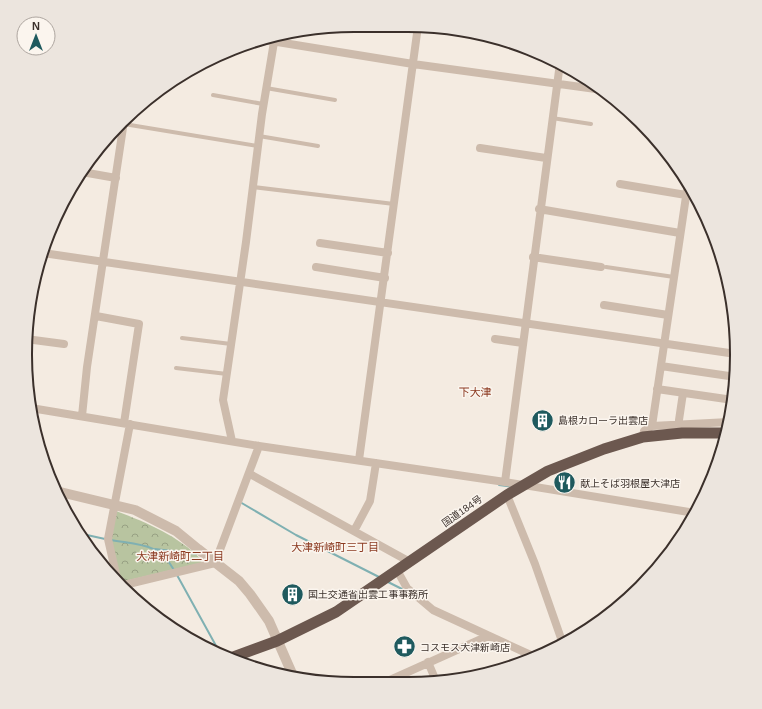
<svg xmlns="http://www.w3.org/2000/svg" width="762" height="709" font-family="Arial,'Noto Sans JP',sans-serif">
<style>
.forest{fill:url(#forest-crowns)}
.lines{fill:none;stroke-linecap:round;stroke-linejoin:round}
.stream{stroke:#7fb0b2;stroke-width:2}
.service{stroke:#cdbbac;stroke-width:4}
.minor{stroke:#cdbbac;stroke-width:8}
.tertiary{stroke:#cdbbac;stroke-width:10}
.trunk{stroke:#6c584f;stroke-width:11}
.labels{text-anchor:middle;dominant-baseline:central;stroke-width:3;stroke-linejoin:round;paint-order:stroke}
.poi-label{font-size:10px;fill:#3b302b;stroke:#fbf5ee;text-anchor:start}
.street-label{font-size:10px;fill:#3b302b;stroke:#fbf5ee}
.neighbourhood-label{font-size:11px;fill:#8c3b22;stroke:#fbf5ee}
.rim{fill:none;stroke:#3b302b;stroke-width:2}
</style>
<defs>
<pattern id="forest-crowns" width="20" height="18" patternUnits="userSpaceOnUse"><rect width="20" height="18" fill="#b8c4a0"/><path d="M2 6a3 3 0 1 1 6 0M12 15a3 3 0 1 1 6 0" fill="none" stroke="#97a083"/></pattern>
</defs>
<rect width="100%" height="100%" fill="#f4ebe1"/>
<path class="forest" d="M116,511C148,523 178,536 202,560L201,563L121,582L110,540Z"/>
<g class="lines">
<path class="stream" d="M499,485L513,487
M240,502L296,535L379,577
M78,533L105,539
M111,540C140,545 159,543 174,570
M155,549L197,554
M177,575L220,653
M388,582L406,591"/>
<path class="service" d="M266,88L335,100
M213,95L263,104
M552,118L591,124
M124,124L258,146
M259,136L318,146
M253,187L394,204
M606,267L674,277
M182,338L231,344
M176,368L227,374"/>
<path class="minor" d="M265,40L413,64L603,90
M480,148L546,158
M82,172L116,178
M620,184L686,195
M539,209L680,233
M320,243L388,253
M43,253L736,354
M533,257L601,267
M316,267L385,278
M604,305L668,315
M96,316L139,324L124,423
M26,339L64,344
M495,339L523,343
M661,366L729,376
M657,389L726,399
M31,408L259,446L505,482L695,513
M82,416L87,367L124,121
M679,420L683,393
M652,426L729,422
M643,437L644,431L652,426L688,183
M232,441L223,400L246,242L262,114L275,36
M359,460L418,26
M250,474L410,562
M505,482L560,63
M507,495L535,564L563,644
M354,531L370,501L376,463
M398,572L407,588L433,610L535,657
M118,583L108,539L130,424
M120,586L215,563L259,446
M428,662L436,681
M390,680L488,636"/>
<path class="tertiary" d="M56,491L135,510L176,531L198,549L239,581L250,594L269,621L294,678"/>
<path class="trunk" d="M228,659L277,641L336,612L507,495L548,471L604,449L643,437L682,433H727"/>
</g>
<defs>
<symbol id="building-disc" viewBox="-11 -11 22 22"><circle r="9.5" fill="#1f5a5e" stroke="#fbf5ee"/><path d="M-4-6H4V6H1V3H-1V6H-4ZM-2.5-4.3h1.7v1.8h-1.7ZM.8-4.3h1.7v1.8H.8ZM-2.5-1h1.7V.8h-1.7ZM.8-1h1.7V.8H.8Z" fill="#fff"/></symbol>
<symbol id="restaurant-disc" viewBox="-11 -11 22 22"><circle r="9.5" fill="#1f5a5e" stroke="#fbf5ee"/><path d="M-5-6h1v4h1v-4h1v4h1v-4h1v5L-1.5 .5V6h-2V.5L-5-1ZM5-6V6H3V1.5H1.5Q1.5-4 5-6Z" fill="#fff"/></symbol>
<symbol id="pharmacy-disc" viewBox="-11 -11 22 22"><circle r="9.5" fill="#1f5a5e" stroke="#fbf5ee"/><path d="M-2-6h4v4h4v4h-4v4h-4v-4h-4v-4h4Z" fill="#fff"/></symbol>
</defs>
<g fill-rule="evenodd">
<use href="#building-disc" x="530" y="408" width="25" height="25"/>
<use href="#restaurant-disc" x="552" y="470" width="25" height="25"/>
<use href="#building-disc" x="280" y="582" width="25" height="25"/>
<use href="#pharmacy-disc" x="392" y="634" width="25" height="25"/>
</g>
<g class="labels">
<g class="poi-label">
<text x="558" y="420">島根カローラ出雲店</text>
<text x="580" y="483">献上そば羽根屋大津店</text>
<text x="308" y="594">国土交通省出雲工事事務所</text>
<text x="420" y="647">コスモス大津新崎店</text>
</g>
<g class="street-label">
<text transform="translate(462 511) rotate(-35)">国道184号</text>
</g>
<g class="neighbourhood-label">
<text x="475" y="392">下大津</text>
<text x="335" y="547">大津新崎町三丁目</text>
<text x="180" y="556">大津新崎町二丁目</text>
</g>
</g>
<path d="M0 0H762V709H0ZM354 32H408A322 322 0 0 1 730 354V355A322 322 0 0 1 408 677H354A322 322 0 0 1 32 355V354A322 322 0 0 1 354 32Z" fill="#ece5de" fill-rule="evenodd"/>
<path class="rim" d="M354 32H408A322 322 0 0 1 730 354V355A322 322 0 0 1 408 677H354A322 322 0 0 1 32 355V354A322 322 0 0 1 354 32Z"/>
<g transform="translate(36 36)"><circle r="19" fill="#fbf5ee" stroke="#aea6a0"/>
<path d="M0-3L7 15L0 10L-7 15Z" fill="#1f5a5e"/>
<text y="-6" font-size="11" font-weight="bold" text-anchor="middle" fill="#3b302b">N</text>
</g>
</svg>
